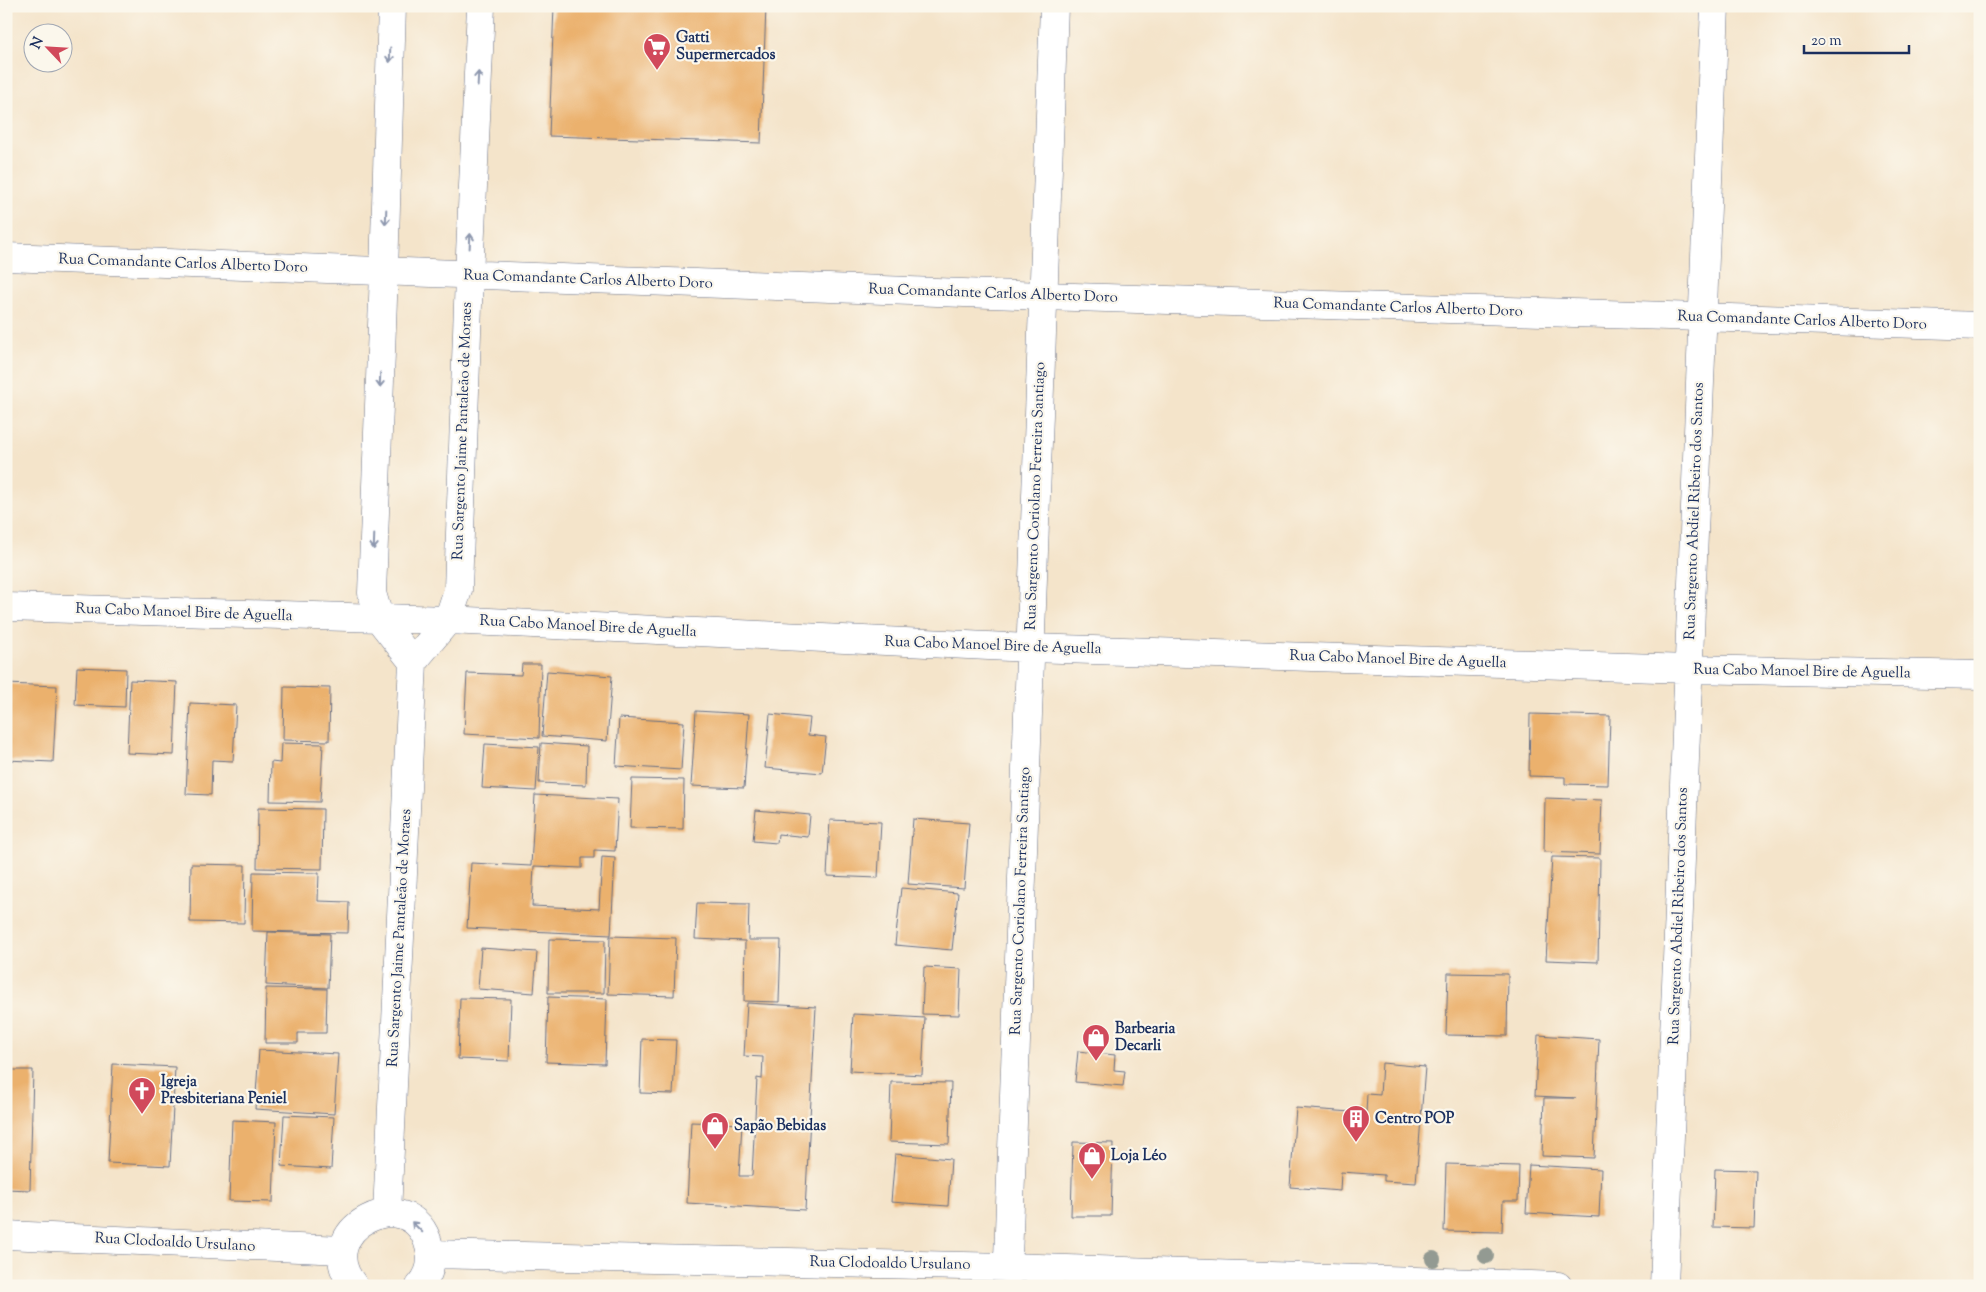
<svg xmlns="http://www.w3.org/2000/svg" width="1986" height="1292" font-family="'Sorts Mill Goudy',serif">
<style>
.building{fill:#ebb16d}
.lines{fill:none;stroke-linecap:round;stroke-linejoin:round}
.minor-casing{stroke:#676e84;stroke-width:29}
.minor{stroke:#fff;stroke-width:28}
.tree{fill:#939a92}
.oneway{stroke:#8d97ae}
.labels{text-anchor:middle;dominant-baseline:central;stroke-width:4.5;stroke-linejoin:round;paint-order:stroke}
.poi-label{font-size:15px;font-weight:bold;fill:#1b2f5e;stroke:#fbf7ec;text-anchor:start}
.street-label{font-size:15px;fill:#1b2f5e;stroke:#fbf7ec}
</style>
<rect width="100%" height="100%" fill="#fbf7ec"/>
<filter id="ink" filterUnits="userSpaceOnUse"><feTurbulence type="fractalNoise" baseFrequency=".02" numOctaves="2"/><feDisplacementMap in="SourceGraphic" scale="10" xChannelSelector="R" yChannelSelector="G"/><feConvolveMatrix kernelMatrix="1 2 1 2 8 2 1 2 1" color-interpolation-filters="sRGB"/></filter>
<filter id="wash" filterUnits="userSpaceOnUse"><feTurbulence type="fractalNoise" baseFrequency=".0096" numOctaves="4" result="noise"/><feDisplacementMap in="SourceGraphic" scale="20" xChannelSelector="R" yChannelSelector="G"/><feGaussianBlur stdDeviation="1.12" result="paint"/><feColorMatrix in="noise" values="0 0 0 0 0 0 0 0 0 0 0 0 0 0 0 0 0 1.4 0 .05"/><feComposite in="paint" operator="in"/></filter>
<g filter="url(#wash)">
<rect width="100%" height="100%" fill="#f4e4ca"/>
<g id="blocks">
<path class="building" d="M554,6H766L761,143L549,136Z
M522,664H541L539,738L464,734L467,673L521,675Z
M77,667L126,669L125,707L75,705Z
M547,671L612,676L607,741L542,736Z
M130,680L177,682L174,755L127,753Z
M6,684L57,686L53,762L6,760Z
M284,687L330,688L329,741L283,740Z
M190,703L236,705L233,761L212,760L211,795L186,794Z
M696,711L749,714L744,788L691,786Z
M770,714L810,718L808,735L826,737L822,773L765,768Z
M1530,714L1610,716L1608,785L1565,784V777L1529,776Z
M619,718L684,722L681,770L616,766Z
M281,743L323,744L320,802L270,801L271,762L280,763Z
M541,743L587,746L586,785L539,783Z
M485,744L539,747L536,791L482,788Z
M632,779L684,780L683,829L630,828Z
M535,795L618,799L615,851L594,850V858H582V868L534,866L532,906L599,909L602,857L615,858L611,935L467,928L471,863L531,866Z
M1545,798L1602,800L1600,854L1544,852Z
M258,808L323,809L322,869L257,868Z
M756,810L810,815L808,837L778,834L777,843L753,841Z
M913,819L969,823L964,888L908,884Z
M830,820L881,822L878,878L827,876Z
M1552,857L1600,858L1598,962L1546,960Z
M191,864L245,865L244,923L190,922Z
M253,872L319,873L318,901L349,902L348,933L252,931Z
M901,888L958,893L952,950L895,945Z
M697,903L749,904L748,940H781L779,1002L744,1001L745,941L695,939Z
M268,932L330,934L328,988L266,985Z
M610,936L676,938L674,996L608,994Z
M549,939L605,940L604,993H548Z
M481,948L537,952L534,993L478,989Z
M924,967L961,969L959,1015L922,1014Z
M1448,973L1508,974L1507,1036L1446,1035Z
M266,988L327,989L326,1033H298V1043H265Z
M548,997L607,999L605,1064L546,1062Z
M460,998L511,999L509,1061L458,1059Z
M747,1003L816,1007L805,1210L687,1203L691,1122L742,1124L739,1176H752L757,1078L762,1079L763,1057L744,1056Z
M853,1014L925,1018L922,1075L850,1071Z
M1538,1035L1599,1039L1594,1158L1542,1156L1544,1098H1576L1535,1096Z
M642,1039L676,1040L673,1094L640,1093Z
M259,1050L338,1054L334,1114L255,1109Z
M1078,1051L1115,1055L1114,1070L1125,1071L1123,1086L1075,1082Z
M1382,1063L1425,1067L1416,1183L1384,1181V1175L1341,1172L1340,1191L1290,1187L1296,1108L1366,1113L1367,1094L1380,1095Z
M113,1064L175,1067L170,1166L108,1163Z
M6,1070H33L30,1190L6,1189Z
M891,1082L951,1083L949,1144L889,1142Z
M284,1115L334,1117L331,1169L281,1166Z
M232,1120L276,1122L273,1202L229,1201Z
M1073,1142L1113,1143L1111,1216H1071Z
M895,1154L951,1159L948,1206L891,1202Z
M1446,1164L1519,1166L1518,1201H1503L1502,1232L1444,1231Z
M1529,1165L1601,1169L1599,1217L1526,1213Z
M1715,1169L1756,1170L1754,1228L1713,1227Z"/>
</g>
</g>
<g filter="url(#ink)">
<use href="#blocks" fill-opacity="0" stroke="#676e84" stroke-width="1"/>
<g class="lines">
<defs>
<path id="minor" d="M392,6L384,272L372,593L380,620L413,662
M6,257L1043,296L1980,326
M6,607L448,620L1031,648L1689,669L1980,675
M387,1213L413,662L448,620L458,590L469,276L481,6
M6,1235L343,1250
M431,1254L1007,1267L1558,1286
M354,1286C308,1230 411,1177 429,1246C433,1260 430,1275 420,1286
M1007,1286L1054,6
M1664,1286L1715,6"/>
</defs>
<use href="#minor" class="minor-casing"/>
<use href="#minor" class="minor"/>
</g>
<g class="tree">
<circle cx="1486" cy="1256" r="8"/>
<circle cx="1433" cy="1259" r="8"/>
</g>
<defs><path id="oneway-shaft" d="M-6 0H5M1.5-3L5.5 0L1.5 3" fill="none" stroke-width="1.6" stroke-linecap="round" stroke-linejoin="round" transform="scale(1.25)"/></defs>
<g class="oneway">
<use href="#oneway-shaft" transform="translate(390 55) rotate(92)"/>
<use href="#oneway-shaft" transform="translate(478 79) rotate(-87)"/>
<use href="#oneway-shaft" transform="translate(386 217) rotate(92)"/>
<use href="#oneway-shaft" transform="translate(470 241) rotate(-87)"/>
<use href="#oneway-shaft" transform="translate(380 380) rotate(92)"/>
<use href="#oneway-shaft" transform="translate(374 542) rotate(92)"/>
<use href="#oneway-shaft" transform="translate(417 1227) rotate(-135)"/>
</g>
</g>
<defs>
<symbol id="supermarket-pin" viewBox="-11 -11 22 30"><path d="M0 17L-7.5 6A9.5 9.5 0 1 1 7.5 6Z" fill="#d1495b" stroke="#fbf7ec"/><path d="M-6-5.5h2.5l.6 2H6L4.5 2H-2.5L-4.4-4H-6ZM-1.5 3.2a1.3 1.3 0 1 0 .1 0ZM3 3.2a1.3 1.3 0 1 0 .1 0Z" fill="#fff"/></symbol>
<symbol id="shop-pin" viewBox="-11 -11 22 30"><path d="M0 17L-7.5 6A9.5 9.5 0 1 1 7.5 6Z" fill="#d1495b" stroke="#fbf7ec"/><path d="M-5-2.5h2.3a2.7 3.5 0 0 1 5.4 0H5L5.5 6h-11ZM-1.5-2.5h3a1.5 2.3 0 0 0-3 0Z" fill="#fff"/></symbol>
<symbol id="church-pin" viewBox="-11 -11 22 30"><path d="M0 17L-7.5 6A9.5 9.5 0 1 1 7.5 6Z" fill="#d1495b" stroke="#fbf7ec"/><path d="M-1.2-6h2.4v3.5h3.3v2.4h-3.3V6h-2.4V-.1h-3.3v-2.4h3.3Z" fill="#fff"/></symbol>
<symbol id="building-pin" viewBox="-11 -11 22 30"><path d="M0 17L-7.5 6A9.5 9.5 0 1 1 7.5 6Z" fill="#d1495b" stroke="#fbf7ec"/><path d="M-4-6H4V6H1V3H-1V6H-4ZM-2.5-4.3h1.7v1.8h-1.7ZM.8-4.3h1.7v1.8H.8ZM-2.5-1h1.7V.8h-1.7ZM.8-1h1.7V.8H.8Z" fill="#fff"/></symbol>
</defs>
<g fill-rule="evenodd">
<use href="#supermarket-pin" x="641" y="31" width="32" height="43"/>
<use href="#shop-pin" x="1080" y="1022" width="32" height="43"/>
<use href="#church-pin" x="126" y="1075" width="32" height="43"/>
<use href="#building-pin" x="1340" y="1103" width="32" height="43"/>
<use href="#shop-pin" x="699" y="1110" width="32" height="43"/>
<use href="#shop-pin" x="1076" y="1140" width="32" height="43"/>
</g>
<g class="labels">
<g class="poi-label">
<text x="676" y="38">Gatti<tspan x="676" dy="17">Supermercados</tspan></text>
<text x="1115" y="1029">Barbearia<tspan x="1115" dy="17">Decarli</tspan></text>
<text x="161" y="1082">Igreja<tspan x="161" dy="17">Presbiteriana Peniel</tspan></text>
<text x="1375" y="1119">Centro POP</text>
<text x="734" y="1126">Sapão Bebidas</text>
<text x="1111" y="1156">Loja Léo</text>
</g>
<g class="street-label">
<text transform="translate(183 264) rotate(2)">Rua Comandante Carlos Alberto Doro</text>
<text transform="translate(588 280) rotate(2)">Rua Comandante Carlos Alberto Doro</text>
<text transform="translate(993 294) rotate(2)">Rua Comandante Carlos Alberto Doro</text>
<text transform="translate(1398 308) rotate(2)">Rua Comandante Carlos Alberto Doro</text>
<text transform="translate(1802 321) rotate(2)">Rua Comandante Carlos Alberto Doro</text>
<text transform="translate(463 431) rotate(-88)">Rua Sargento Jaime Pantaleão de Moraes</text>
<text transform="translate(1036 496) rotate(-88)">Rua Sargento Coriolano Ferreira Santiago</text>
<text transform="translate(1695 511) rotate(-88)">Rua Sargento Abdiel Ribeiro dos Santos</text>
<text transform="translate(184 613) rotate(2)">Rua Cabo Manoel Bire de Aguella</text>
<text transform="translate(588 627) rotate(3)">Rua Cabo Manoel Bire de Aguella</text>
<text transform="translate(993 646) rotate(2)">Rua Cabo Manoel Bire de Aguella</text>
<text transform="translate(1398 660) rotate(2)">Rua Cabo Manoel Bire de Aguella</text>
<text transform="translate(1802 672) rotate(1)">Rua Cabo Manoel Bire de Aguella</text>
<text transform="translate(1021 901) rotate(-88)">Rua Sargento Coriolano Ferreira Santiago</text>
<text transform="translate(1679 916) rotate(-88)">Rua Sargento Abdiel Ribeiro dos Santos</text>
<text transform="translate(400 938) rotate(-87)">Rua Sargento Jaime Pantaleão de Moraes</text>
<text transform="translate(175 1243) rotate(3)">Rua Clodoaldo Ursulano</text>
<text transform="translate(890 1264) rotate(1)">Rua Clodoaldo Ursulano</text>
</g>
</g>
<rect width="1986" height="1292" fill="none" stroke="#fbf7ec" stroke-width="25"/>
<g transform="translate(48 48) rotate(295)"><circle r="24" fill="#fbf7ec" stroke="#a1a7b3"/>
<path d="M0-4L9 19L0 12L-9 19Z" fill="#d1495b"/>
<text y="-8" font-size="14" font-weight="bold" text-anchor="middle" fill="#1b2f5e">N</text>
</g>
<path d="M1804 45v8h105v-8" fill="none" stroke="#1b2f5e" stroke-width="2.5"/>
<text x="1811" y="45" font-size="15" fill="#1b2f5e" stroke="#fbf7ec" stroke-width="4" paint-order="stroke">20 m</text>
</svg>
